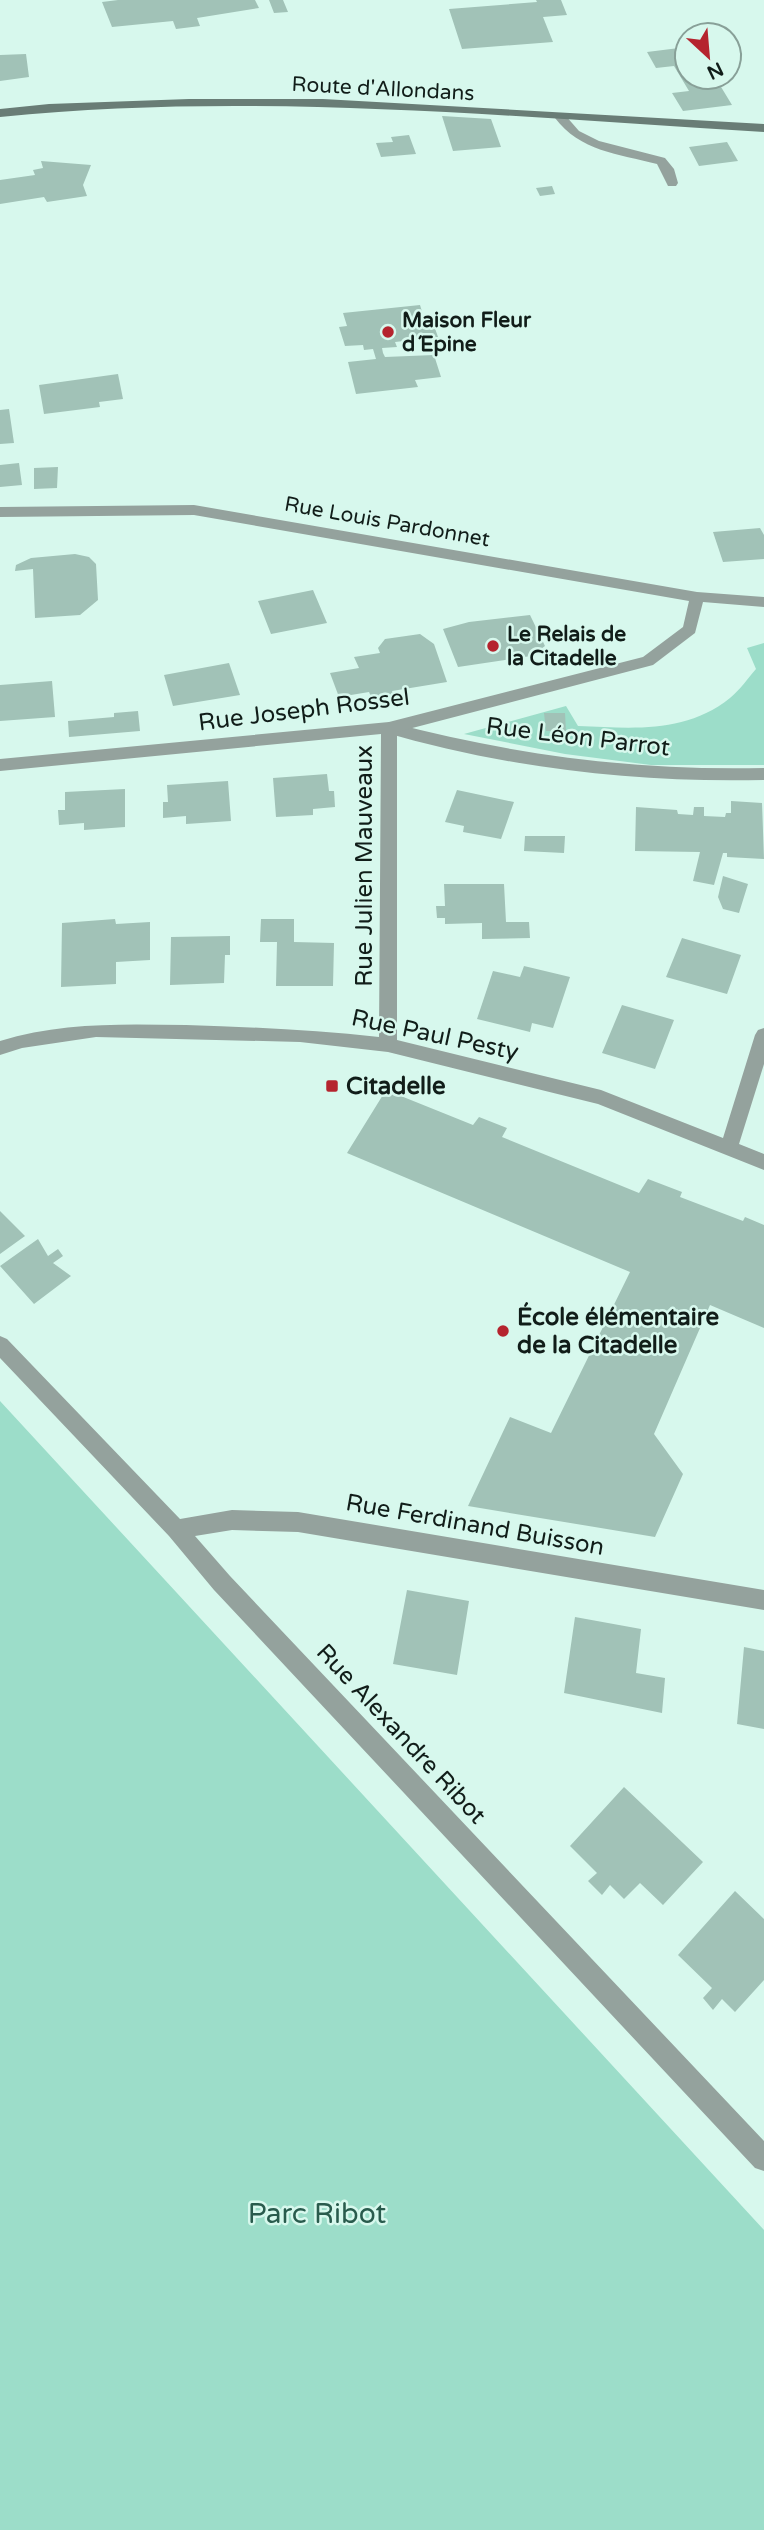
<svg xmlns="http://www.w3.org/2000/svg" width="764" height="2530" font-family="'Varela Round',sans-serif">
<style>
.green{fill:#9cddc9}
.building{fill:#a1c2b7}
.lines{fill:none;stroke-linecap:round;stroke-linejoin:round}
.service{fill:#94a29d;fill-rule:evenodd}
.minor{fill:#94a29d;fill-rule:evenodd}
.secondary{fill:#697d76;fill-rule:evenodd}
.poi-dot{fill:#b5242e;stroke:#d7f8ed;stroke-width:2.5}
.labels{text-anchor:middle;dominant-baseline:central;stroke-width:5;stroke-linejoin:round;paint-order:stroke}
.far-street-label{font-size:21px;fill:#111d19;stroke:#d7f8ed}
.far-poi-label{font-size:21px;font-weight:bold;fill:#111d19;stroke:#d7f8ed;text-anchor:start}
.street-label{font-size:24px;fill:#111d19;stroke:#d7f8ed}
.poi-label{font-size:24px;font-weight:bold;fill:#111d19;stroke:#d7f8ed;text-anchor:start}
.near-park-label{font-size:28px;fill:#295b4d;stroke:#d7f8ed}
</style>
<rect width="100%" height="100%" fill="#d7f8ed"/>
<path class="green" d="M764,643V765H651L565,754L464,734L566,706L578,726C633,728 685,734 730,698C740,690 748,678 756,669L747,648Z
M0,1401L764,2230V2530H0Z"/>
<path class="building" d="M118,0H255L259,8L197,18L200,26L176,29L173,21L112,27L102,2Z
M269,0H283L288,12L274,13Z
M536,0H561L567,15L543,17L553,42L462,49L449,9L537,2Z
M687,47V77H715L732,105L683,111L672,93L689,91L674,66L656,68L647,52Z
M26,54L29,77L0,81V55Z
M442,116L491,119L501,147L453,151Z
M409,135L416,154L381,157L376,143L393,142L391,137Z
M727,142L738,161L699,166L689,147Z
M41,161L91,165L83,185L87,196L47,202L44,197L0,204V180L35,175L33,170L43,168Z
M552,186L555,194L540,196L536,188Z
M420,305L424,318L431,317L438,337L395,342L397,347L382,348L383,353L385,357L434,355L441,377L415,380L418,387L356,394L348,362L376,359L373,349L364,350L363,345L345,346L339,327L347,326L343,313Z
M118,374L123,399L99,402L100,407L44,414L39,385Z
M9,409L14,443L0,444V410Z
M19,463L22,485L0,487V465Z
M58,467L57,488L34,489V468Z
M760,528L764,535V559L723,562L713,532Z
M75,554L89,557L96,564L98,600L80,615L35,618L33,569L15,571L16,565L31,558Z
M313,590L327,623L271,634L258,601Z
M530,615L545,646L531,656L458,667L443,629L469,622Z
M420,634L434,644L447,682L392,691L394,696L372,699L369,692L339,697L330,673L359,668L354,657L380,653L378,648L385,639Z
M229,663L240,695L173,706L164,675Z
M52,681L55,717L0,721V685Z
M138,711L140,731L69,737L68,721L114,717V713Z
M544,713H565L566,731H546Z
M327,774L329,791H334L335,807L313,809V815L276,817L273,778Z
M228,781L231,821L186,824V816L163,818V802H168L167,785Z
M125,789V827L84,830V823L59,825L58,810H65V792Z
M457,790L514,802L501,839L463,832L464,826L445,822Z
M731,801L762,803L764,859L727,857V853H723L714,885L693,881L700,852L635,851L636,807L677,810L678,814L693,815L694,807H704V816L725,817L726,813H731Z
M525,836H565L564,853L524,851Z
M723,876L748,884L739,913L723,909L718,897Z
M444,884H504L506,922H529L530,938L482,939V923L445,924V918H437L436,906H445Z
M115,919L116,924L150,922V960L116,962V984L61,987L62,923Z
M261,919H294V942L334,943L333,986H276L277,942H260Z
M230,936V955H225L224,983L170,985L171,937Z
M682,938L741,955L727,994L666,977Z
M524,966L570,977L553,1028L532,1023L530,1032L477,1019L493,971L520,977Z
M622,1005L674,1020L655,1069L602,1053Z
M386,1090L473,1125L479,1117L507,1128L502,1137L639,1193L648,1179L682,1192L680,1197L743,1221L745,1217L764,1225V1328L710,1305L654,1434L683,1474L655,1537L468,1506L510,1417L551,1433L630,1272L347,1153Z
M0,1211L25,1236L0,1254Z
M38,1239L48,1256L58,1249L63,1256L53,1263L71,1276L34,1304L0,1266Z
M407,1590L469,1601L457,1675L393,1664Z
M575,1617L641,1629L636,1673L665,1678L662,1713L564,1693Z
M744,1647L764,1651V1729L737,1724Z
M624,1787L703,1862L663,1905L640,1883L624,1899L610,1885L602,1895L588,1881L597,1873L570,1846Z
M735,1891L764,1919V1980L735,2012L722,1999L713,2010L703,1998L712,1988L678,1955Z"/>
<g class="lines">
<path class="service" d="M557,115H565L579,131L599,141L665,158L674,169L678,183L676,186H668L657,164C618,154 580,151 555,118Z
M389,722C513,755 636,771 764,768V780C635,783 507,768 383,732L381,728Z"/>
<path class="minor" d="M194,505L697,592L764,597V607L703,602L695,633L653,665L397,732V1040L601,1090L723,1138L755,1035L758,1030L764,1028V1064L739,1144L764,1154V1170L598,1104L388,1052L300,1042L96,1037L22,1048L0,1055V1041C61,1022 123,1024 186,1025C251,1027 315,1030 379,1037L381,734L0,771V759L389,722L643,657L683,627L689,601L194,515L0,517V507Z
M0,1336L7,1339L180,1519L232,1510L298,1512L764,1590V1610L298,1532L232,1530L195,1536L230,1576L764,2141V2171L755,2168L214,1590L169,1536L0,1358Z"/>
<path class="secondary" d="M189,99H323L764,124V132C510,117 254,91 0,117V109L49,104Z"/>
</g>
<g class="poi-dot">
<circle cx="388" cy="332" r="7"/>
<circle cx="493" cy="646" r="7"/>
<rect x="325" y="1079" width="14" height="14" rx="3.5"/>
<circle cx="503" cy="1331" r="7"/>
</g>
<g class="labels">
<g class="far-street-label">
<text transform="translate(383 89) rotate(3)">Route d'Allondans</text>
<text transform="translate(387 522) rotate(10)">Rue Louis Pardonnet</text>
</g>
<g class="far-poi-label">
<text x="402" y="320">Maison Fleur<tspan x="402" dy="24">d´Epine</tspan></text>
<text x="507" y="634">Le Relais de<tspan x="507" dy="24">la Citadelle</tspan></text>
</g>
<g class="street-label">
<text transform="translate(304 710) rotate(-7)">Rue Joseph Rossel</text>
<text transform="translate(578 737) rotate(7)">Rue Léon Parrot</text>
<text transform="translate(364 866) rotate(-90)">Rue Julien Mauveaux</text>
<text transform="translate(435 1035) rotate(12)">Rue Paul Pesty</text>
<text transform="translate(475 1525) rotate(10)">Rue Ferdinand Buisson</text>
<text transform="translate(401 1734) rotate(47)">Rue Alexandre Ribot</text>
</g>
<g class="poi-label">
<text x="346" y="1086">Citadelle</text>
<text x="517" y="1317">École élémentaire<tspan x="517" dy="28">de la Citadelle</tspan></text>
</g>
<g class="near-park-label">
<text x="317" y="2214">Parc Ribot</text>
</g>
</g>
<g transform="translate(708 56) rotate(154)"><circle r="33" fill="#d7f8ed" stroke="#88a098" stroke-width="2"/>
<path d="M0-5L12 26L0 18L-12 26Z" fill="#b5242e"/>
<text y="-10" font-size="19" font-weight="bold" text-anchor="middle" fill="#111d19">N</text>
</g>
</svg>
